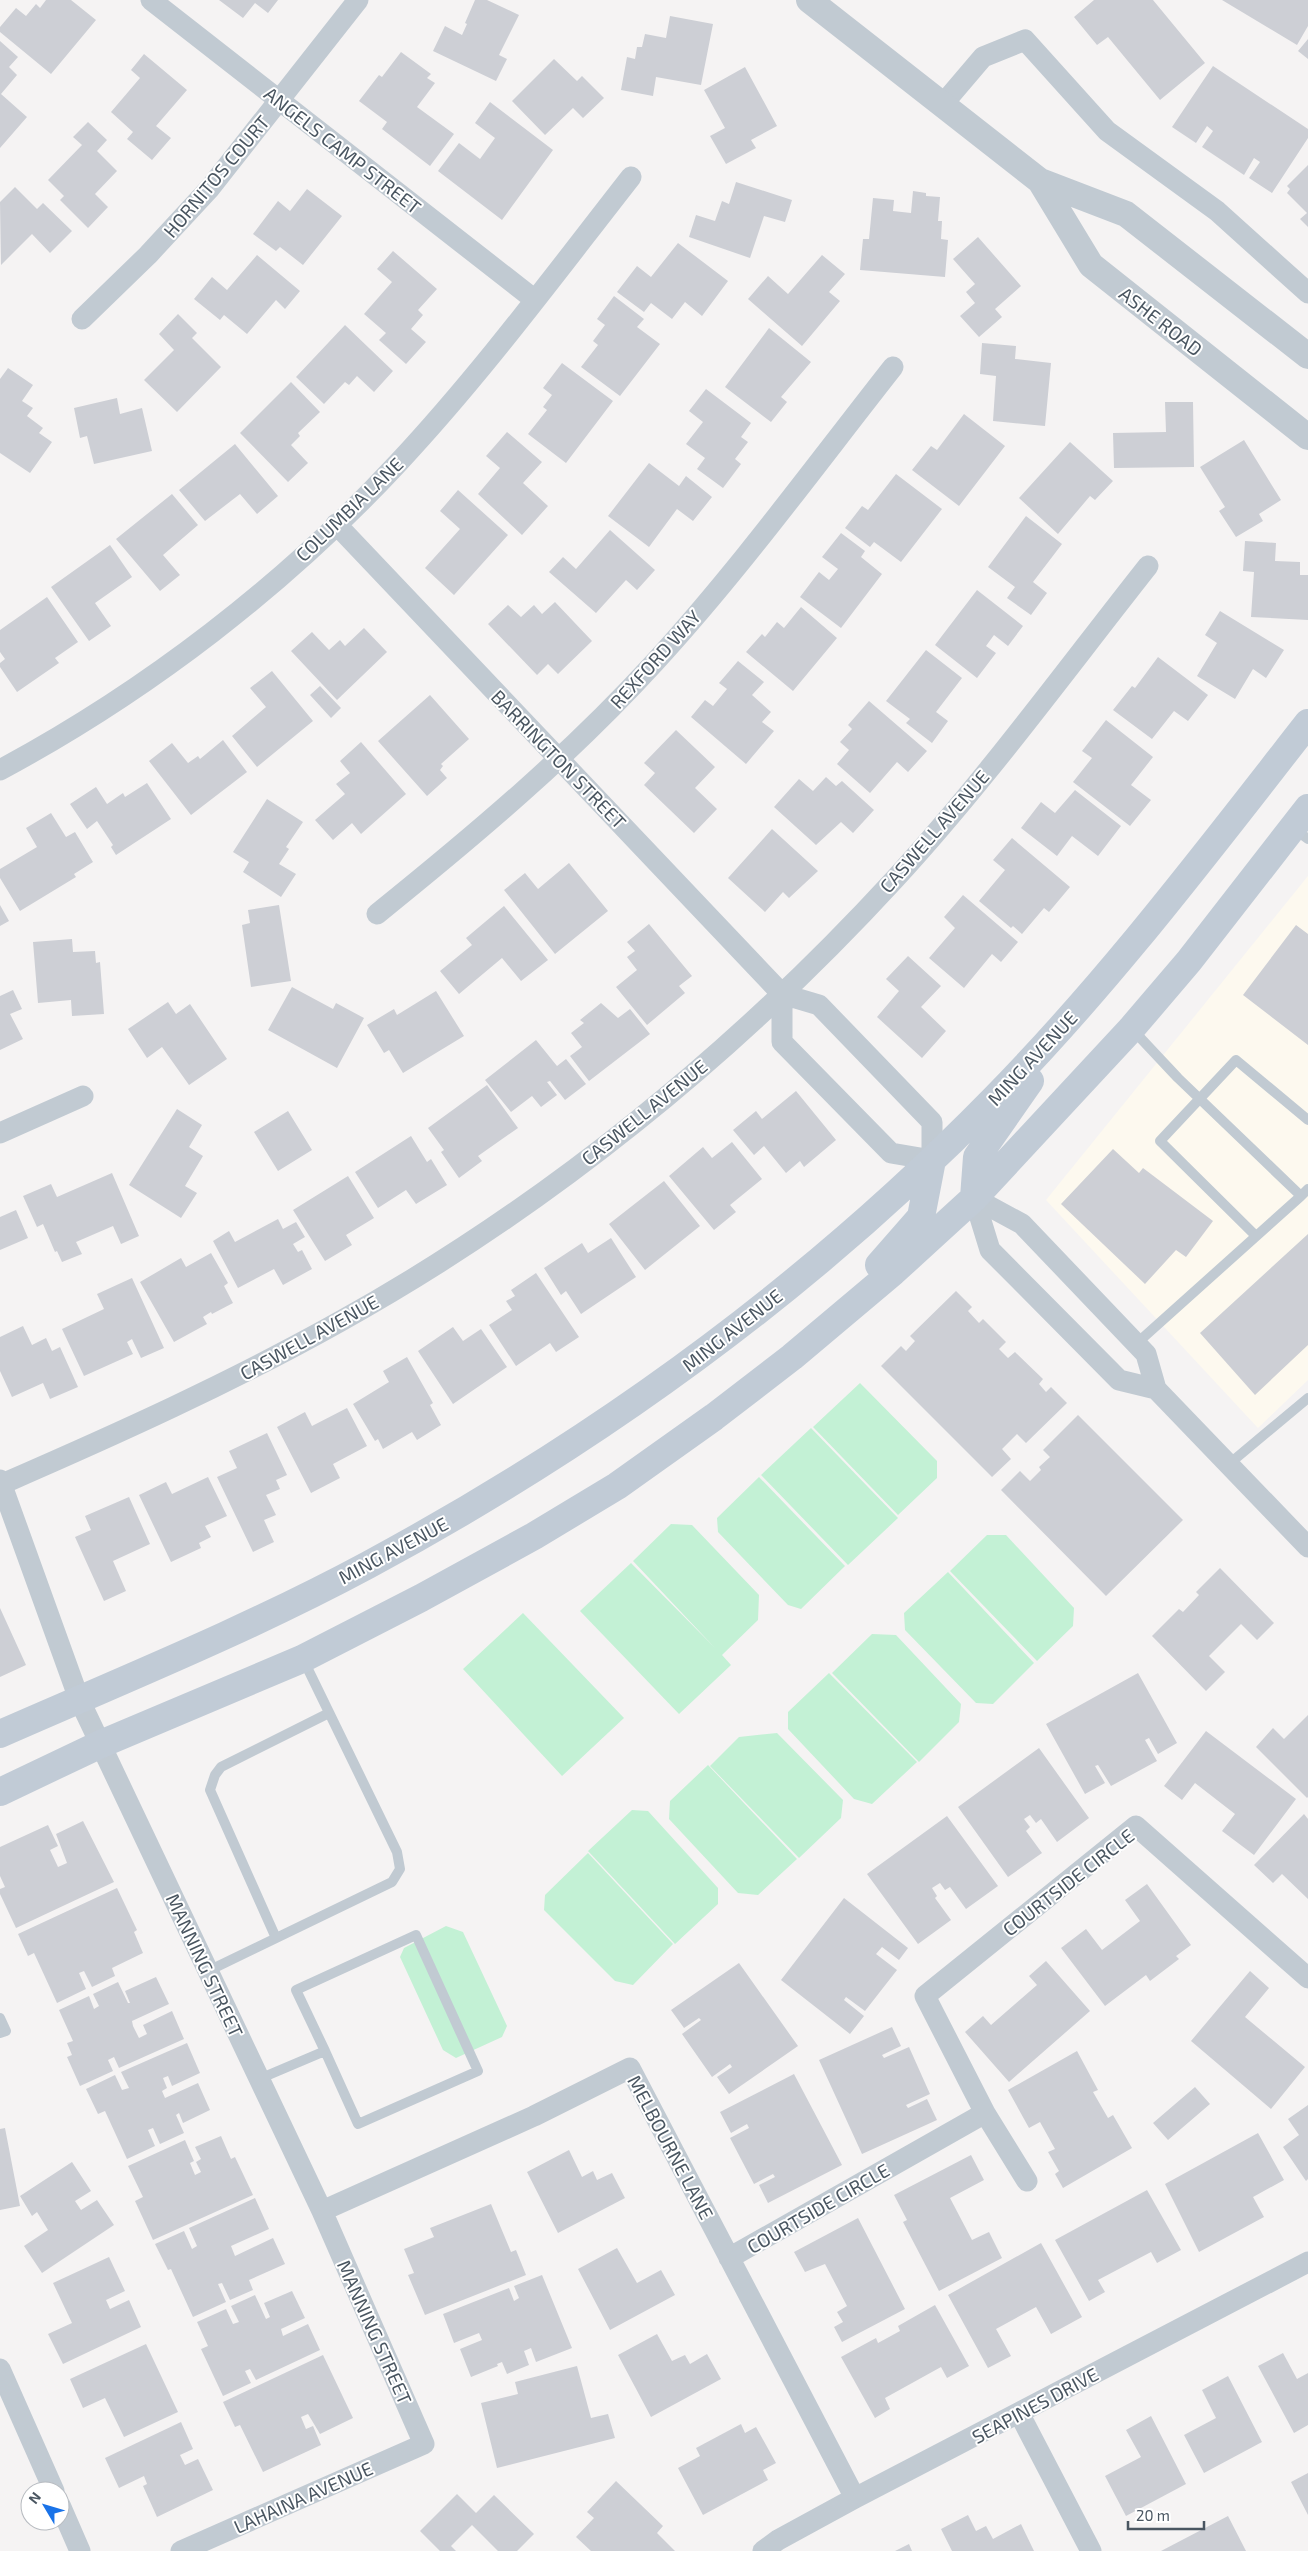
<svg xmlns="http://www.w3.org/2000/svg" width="1308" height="2551" font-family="'Exo 2',sans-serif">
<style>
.commercial{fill:#fdf9ef}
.green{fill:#c3f1d5}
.building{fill:#cdcfd5}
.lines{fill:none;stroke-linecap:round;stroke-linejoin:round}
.service{stroke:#c1cad2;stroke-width:10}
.minor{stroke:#c1cad2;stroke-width:21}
.tertiary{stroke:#c1cad2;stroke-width:26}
.secondary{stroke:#c1cbd6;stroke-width:28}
.labels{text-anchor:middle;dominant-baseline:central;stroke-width:4;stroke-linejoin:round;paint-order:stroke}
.street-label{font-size:19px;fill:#4a5661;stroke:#fff}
</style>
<rect width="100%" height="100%" fill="#f5f3f3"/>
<path class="commercial" d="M1308,876V1380L1258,1428L1046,1200Z"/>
<path class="green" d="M860,1383L937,1461V1478L898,1515L813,1427Z
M811,1428L898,1518L848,1565L761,1475Z
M759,1477L845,1566L801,1609L788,1605L718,1532L717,1518Z
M671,1524L692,1525L759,1595L758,1620L722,1655L731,1665L679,1714L580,1611L631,1563L715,1648L633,1561Z
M987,1535H1006L1074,1608L1073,1626L1037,1661L950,1571Z
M948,1572L1034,1663L993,1704L976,1703L905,1630L904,1613Z
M523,1613L624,1718L562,1776L463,1669Z
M872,1634L896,1635L961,1704L959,1722L919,1762L832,1673Z
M829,1673L917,1762L872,1804L854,1799L788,1729V1712Z
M777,1733L843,1800L841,1818L799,1858L710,1766L739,1737Z
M708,1765L797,1859L758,1895L738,1893L669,1819L670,1801Z
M632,1810L648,1811L718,1888V1904L675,1944L588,1851Z
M588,1853L673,1944L633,1985L615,1981L544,1910L545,1895Z
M446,1926L463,1932L507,2026L502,2037L456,2058L443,2050L400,1957L404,1948Z"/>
<path class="building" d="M46,0H71L96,20L51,74L0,32V27L16,8L26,16L36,4L40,8Z
M219,0H278L268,13L255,3L243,18Z
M475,0H487L519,15L499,55L507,59L496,81L433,51L445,26L462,35L467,24L465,23Z
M1094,0H1153L1205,63L1160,100L1108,37L1097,45L1074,17Z
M1222,0H1308V26L1297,45Z
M670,16L713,24L701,85L656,77L653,96L621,90L627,57L635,59L637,47H642L645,34L666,38Z
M1308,39V59L1298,51Z
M0,41L18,57L9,67L17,75L1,94L27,117L0,148Z
M401,52L431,74L427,78L435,83L417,107L454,134L430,166L382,129L387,122L359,101L379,75L382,77Z
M144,54L187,90L156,126L171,138L152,160L127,139L133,132L111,112L140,78L131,70Z
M554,59L577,81L582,76L604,98L583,118L573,108L545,135L512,101Z
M1213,66L1308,129V138L1272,193L1249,178L1260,162L1254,158L1244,175L1202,147L1213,131L1207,126L1196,143L1172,127Z
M745,67L777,126L751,140L756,148L726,164L710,136L725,128L704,90Z
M490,102L553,150L502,220L438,171L459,143L480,159L495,138L475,123Z
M88,122L107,140L97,151L117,171L95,194L108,207L88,228L60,200L64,196L48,180L82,145L73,137Z
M1308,165V227L1300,219L1307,213L1287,193L1290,189L1287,186Z
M736,182L792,200L785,222L764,216L750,258L689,237L696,215L715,221L722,201L729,204Z
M15,187L37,209L43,203L72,231L50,253L32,234L1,265L0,202Z
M307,189L342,216L303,265L280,247L276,251L253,234L278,201L290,211Z
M913,191L926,193V196L940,197L938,221H942L941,239L948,240L945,277L860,270L863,239H869L873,198L894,200L893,211L911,213Z
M978,237L1021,286L995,309L1002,317L979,337L960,316L975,303L966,292L975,284L953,259Z
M678,243L728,281L702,316L685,302L672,319L651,303L644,312L617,292L637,266L651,277Z
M393,251L437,289L418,310L423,315L411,329L426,342L406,364L379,340L386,333L364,314L392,282L377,269Z
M257,255L300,291L285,309L276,300L247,334L224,315L220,320L194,299L212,277L227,290Z
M822,255L845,274L829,292L840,301L802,346L748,299L768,276L788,294Z
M614,296L644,319L637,327L660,344L620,396L581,367L598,345L593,341L605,325L597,319Z
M178,314L197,333L192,338L221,367L177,412L144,380L174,350L159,334Z
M345,325L393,371L374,392L357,376L349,385L345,382L324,404L296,377Z
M769,328L811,362L781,397L787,402L771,422L725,387Z
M982,343L1016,346L1015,359L1051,363L1045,426L993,421L996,376L980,374Z
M562,363L613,401L566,463L528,434L547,410L543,407L552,395L543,388Z
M8,368L33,385L22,401L33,408L27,416L43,428L39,433L52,442L30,473L0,453V379Z
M291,382L320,412L298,433L300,436L291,445L308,463L288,482L240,433Z
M706,389L751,423L741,437L748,442L735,459L741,464L723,488L697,469L705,458L686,444L703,422L689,411Z
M117,398L120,414L142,408L152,451L94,464L87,436L80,438L74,408Z
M1165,402H1193L1194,467L1114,468L1113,433L1166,432Z
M964,414L1005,446L959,506L912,470L931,446L937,450Z
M507,432L542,462L523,483L548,506L522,535L478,494L500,468L486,456Z
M1244,440L1281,500L1259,514L1263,521L1236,537L1219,511L1225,507L1200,467Z
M1070,442L1113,481L1095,500L1090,496L1058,534L1019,498Z
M235,444L278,496L257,514L240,494L205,521L179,490Z
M649,463L679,486L686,476L712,497L693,521L677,509L649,547L608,516Z
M896,474L942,509L901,562L874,542L870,547L845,528L862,506L868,510Z
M458,490L508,535L454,595L425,568L460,529L440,511Z
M172,494L198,525L163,555L180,575L160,591L116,539Z
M1026,516L1062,544L1033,582L1047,593L1031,615L1007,598L1015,587L988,567Z
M610,530L655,570L637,590L626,580L596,613L549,572L563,557L576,569Z
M841,533L865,551L861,557L882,574L841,628L800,597L819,572L829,580L838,569L822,557Z
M1245,541L1276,543L1275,561L1300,562V575H1308V620L1251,617L1254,572L1243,571Z
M110,545L132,577L95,603L111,626L89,641L51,587Z
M977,590L1023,626L1008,646L994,635L986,646L996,653L977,678L935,645Z
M47,597L78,642L55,658L59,663L17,692L0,667V663L5,659L0,652V630Z
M555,602L592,641L558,674L548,664L537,675L488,624L508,605L521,617L534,605L542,614Z
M801,607L837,638L793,691L746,652L762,634L765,637L777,622L784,628Z
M1220,611L1284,650L1266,678L1253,669L1235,699L1197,676L1217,643L1205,635Z
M364,628L387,652L337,700L291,651L312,632L329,650L340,640L345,646Z
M926,650L962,678L936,712L948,721L932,743L906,723L910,719L886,701Z
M1158,657L1208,695L1188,721L1174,711L1152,739L1113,710L1132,686L1135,688Z
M738,661L764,682L752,695L771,712L762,722L774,731L746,764L691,717L705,700L713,706L727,689L719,683Z
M272,671L313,721L257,767L232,736L266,707L250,688Z
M320,686L341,708L331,718L310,695Z
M430,695L469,739L441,764L443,766L440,770L447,778L427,796L378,741Z
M869,701L927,751L908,772L897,762L870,793L837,764L849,750L840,742L852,729L848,725Z
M1106,720L1153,757L1131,785L1151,800L1130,826L1073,782L1092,758L1082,751Z
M676,730L715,767L695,788L717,809L694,833L644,785L655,773L644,763Z
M223,740L247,772L191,815L149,761L172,743L188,763L198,756L200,759Z
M361,742L406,794L361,834L352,823L333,840L315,820L345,794L336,784L350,773L340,761Z
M826,777L836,786L842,781L874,810L853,833L841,822L816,845L774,807L799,779L813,791Z
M147,783L171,819L116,855L111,847L113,845L97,821L87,829L70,804L96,787L107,804L123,793L125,797Z
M1075,790L1121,826L1098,856L1072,836L1057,856L1021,828L1041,802L1055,813Z
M267,799L303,822L286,847L289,849L279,864L296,874L281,897L243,872L249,862L233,852Z
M51,813L66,837L75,832L93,862L74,874L76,877L20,911L0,878V869L37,847L26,828Z
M772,829L818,871L789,898L783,892L765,912L728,878Z
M1012,838L1070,887L1049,912L1044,908L1022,934L1013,926L1011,928L979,901L1005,870L993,860Z
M569,863L608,911L555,954L504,890L525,873L538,889Z
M963,895L1018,942L1001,962L992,954L964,988L929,958L955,928L944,917Z
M0,905L9,921L0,926Z
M279,905L291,981L251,987L242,925L250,923L248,910Z
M504,906L548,960L521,981L502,958L459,994L440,971L472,945L466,938Z
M649,924L692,976L679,986L685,993L647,1025L616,987L637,970L627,957L635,951L627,942Z
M1296,925L1308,934V1045L1243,995Z
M72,939L73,952L95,951L96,963L100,962L104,1014L72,1016L71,1000L38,1003L33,942Z
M908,956L941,986L921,1007L946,1031L922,1058L877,1017L899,991L886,979Z
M292,987L333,1009L336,1003L364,1018L337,1068L268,1030Z
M13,990L22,1009L10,1014L23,1039L0,1050V996Z
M436,991L464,1036L403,1073L389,1050L384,1053L367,1025L394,1009L397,1015Z
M168,1002L176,1014L190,1004L227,1059L189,1085L162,1047L147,1058L128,1029Z
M601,1003L618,1018L630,1009L650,1034L589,1081L570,1056L582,1047L571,1033L584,1023L580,1020Z
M536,1040L557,1066L566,1059L586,1084L565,1100L550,1081L547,1082L557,1095L541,1107L532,1096L511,1112L485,1080Z
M487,1085L518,1128L478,1156L482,1161L459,1178L441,1152L444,1150L428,1128Z
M796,1091L836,1140L804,1167L800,1161L786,1173L764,1146L754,1155L733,1130L756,1111L762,1119Z
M177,1109L202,1125L189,1147L203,1156L185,1186L197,1193L181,1218L129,1185Z
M288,1111L312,1150L278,1171L254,1132Z
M411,1136L427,1162L431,1159L447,1185L416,1204L406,1190L378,1208L355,1172Z
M732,1142L762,1179L730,1205L736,1212L714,1230L669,1176L703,1147L712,1158Z
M1113,1149L1139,1173L1143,1168L1213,1221L1186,1257L1176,1250L1145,1284L1061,1204Z
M112,1173L139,1236L121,1244L113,1226L76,1242L82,1254L62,1262L57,1251L55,1252L43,1224L37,1227L23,1196L51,1184L57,1197Z
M348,1176L374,1218L346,1235L352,1245L325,1261L293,1210Z
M664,1181L700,1226L645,1270L609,1224Z
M16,1210L28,1238L0,1250V1217Z
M278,1219L283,1229L296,1222L305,1237L293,1244L298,1252L302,1250L312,1269L283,1285L274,1269L238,1288L213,1241L229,1231L235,1242Z
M1308,1234V1345L1255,1395L1200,1333Z
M611,1238L636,1277L581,1314L566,1291L561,1295L544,1268L582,1243L588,1253Z
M211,1253L228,1283L224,1286L233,1303L212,1314L211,1312L203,1317L207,1324L174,1342L140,1282L181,1258L186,1267Z
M536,1273L579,1337L556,1352L550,1343L516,1366L489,1325L512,1310L506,1301L515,1296L511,1290Z
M132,1278L164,1348L141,1358L132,1339L127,1342L133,1354L84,1376L62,1329L104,1309L97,1294Z
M956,1291L972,1307L968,1311L979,1323L983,1319L1006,1342L999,1349L1008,1358L1015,1352L1043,1379L1039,1384L1046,1392L1051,1387L1067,1403L1026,1443L1017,1434L1002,1449L1011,1459L992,1477L881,1366L901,1346L906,1351L915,1341L910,1336Z
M23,1326L32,1345L46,1338L52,1351L60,1347L78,1387L50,1399L43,1383L12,1397L0,1371V1337Z
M453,1327L463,1341L481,1329L507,1367L453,1404L418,1351Z
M407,1357L433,1403L430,1405L441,1425L417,1440L412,1432L383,1449L378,1439L375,1441L353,1404L389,1382L383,1371Z
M347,1408L367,1446L333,1464L340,1478L311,1493L277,1427L305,1412L312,1426Z
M1078,1415L1183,1520L1106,1596L1001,1490L1020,1471L1030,1481L1041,1470L1039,1467L1050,1457L1043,1450Z
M267,1433L287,1475L276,1480L280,1489L266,1495L276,1515L264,1520L274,1542L253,1552L217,1477L237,1468L229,1451Z
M208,1477L227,1516L205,1526L211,1537L199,1543L201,1548L171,1562L139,1495L166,1482L172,1494Z
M129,1497L150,1544L113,1561L126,1591L104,1601L75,1537L91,1530L85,1516Z
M1220,1568L1274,1623L1257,1640L1241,1624L1209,1656L1225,1672L1206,1691L1152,1636L1179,1609L1183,1612L1199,1595L1196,1592Z
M0,1608L26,1665L0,1677Z
M1138,1673L1177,1743L1158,1754L1149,1738L1145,1740L1157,1761L1111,1786L1098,1765L1095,1766L1105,1783L1085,1794L1046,1724Z
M1308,1715V1797L1307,1798L1256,1747L1273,1728L1284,1739Z
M1206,1731L1296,1799L1254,1855L1222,1831L1235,1814L1195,1783L1182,1800L1164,1786Z
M1039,1748L1089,1818L1057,1842L1041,1819L1036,1823L1030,1815L1024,1819L1030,1827L1026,1831L1042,1853L1008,1877L958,1807Z
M1304,1814L1308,1819V1899L1282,1874L1273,1883L1254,1865Z
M947,1816L998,1886L966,1909L950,1887L945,1890L940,1883L932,1888L937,1896L935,1898L951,1920L918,1944L867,1874Z
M83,1821L114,1882L16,1928L0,1894V1889L5,1887L0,1876V1847L48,1825L58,1846L50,1850L58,1867L67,1863L56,1834Z
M1147,1884L1191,1945L1176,1956L1179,1959L1150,1981L1146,1975L1105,2006L1061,1948L1086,1929L1102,1950L1140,1921L1125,1900Z
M117,1888L137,1930L134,1932L143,1953L112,1968L115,1976L92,1987L84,1971L79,1973L86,1989L57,2003L34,1953L28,1956L18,1934Z
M844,1898L908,1948L899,1960L882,1947L876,1954L897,1970L865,2011L846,1997L844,2000L864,2016L850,2034L781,1980Z
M1046,1961L1090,2011L1009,2082L965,2032L983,2016L991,2025L1037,1985L1029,1976Z
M739,1963L798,2046L729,2094L717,2077L732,2067L730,2064L712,2077L682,2034L701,2020L699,2018L684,2028L671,2010Z
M1250,1971L1269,1988L1245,2017L1305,2067L1271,2109L1191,2041Z
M156,1977L169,2004L132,2021L133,2026L139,2038L147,2034L143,2025L172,2011L184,2039L119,2068L114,2057L108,2060L113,2071L80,2086L67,2057L72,2055L67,2043L73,2041L59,2010L89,1996L94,2009L99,2006L93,1994L118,1982L128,2003H130L125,1991Z
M892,2027L901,2046L882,2055L884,2058L909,2047L930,2094L906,2105L908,2108L927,2099L937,2120L862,2154L819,2060Z
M187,2043L200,2073L172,2086L168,2076L163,2078L167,2088L162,2091L165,2098L198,2083L210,2110L183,2123L179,2113L176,2115L184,2133L160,2144L153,2128L148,2130L155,2146L127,2159L105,2111L98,2114L86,2089L115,2075L122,2090L129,2088L121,2072Z
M1077,2051L1098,2090L1093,2092L1108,2118L1113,2115L1132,2148L1063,2188L1055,2174L1059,2171L1048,2152L1055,2149L1040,2122L1029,2128L1008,2090Z
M794,2074L842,2165L768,2203L759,2185L775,2177L773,2174L754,2184L730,2138L749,2128L747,2124L731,2133L720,2112Z
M1195,2087L1210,2104L1168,2140L1153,2123Z
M1308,2105V2179L1306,2181L1283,2147L1299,2135L1288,2119Z
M5,2128L20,2206L0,2210V2129Z
M1258,2133L1284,2180L1253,2197L1264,2217L1199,2252L1165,2184Z
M221,2136L231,2159L235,2157L253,2195L153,2240L135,2201L143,2197L128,2166L185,2140L194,2161L190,2163L195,2175L201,2172L196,2162L201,2159L195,2147Z
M569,2150L582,2177L593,2171L597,2180L612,2173L625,2198L558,2233L527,2172Z
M971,2155L984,2180L950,2198L972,2240L989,2232L1002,2258L939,2291L903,2222L907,2220L894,2195Z
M72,2162L91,2191L75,2201L81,2210L97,2200L114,2225L42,2273L24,2246L48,2230L37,2212L32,2216L20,2196Z
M1147,2190L1181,2250L1157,2263L1151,2252L1098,2280L1105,2292L1089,2301L1055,2240Z
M255,2198L269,2229L231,2246L235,2256L273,2238L285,2264L249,2280L253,2290L230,2300L222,2283L218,2284L226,2302L193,2317L171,2269L168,2270L155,2244L184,2231L192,2249L197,2246L189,2228Z
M491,2204L511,2252L516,2250L526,2275L425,2315L408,2275L414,2273L404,2249L434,2237L430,2228Z
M858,2218L905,2309L842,2342L834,2327L843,2322L837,2312L847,2306L825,2264L805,2272L794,2252Z
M1041,2243L1082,2317L1051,2334L1036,2307L996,2329L1011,2356L988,2368L948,2295Z
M617,2248L637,2283L661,2270L675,2295L610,2330L578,2269Z
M109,2257L125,2291L106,2300L110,2309L129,2300L141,2327L63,2364L48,2334L72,2323L53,2283Z
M542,2275L572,2348L536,2362L531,2348L524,2351L529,2365L507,2374L502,2362L497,2364L498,2366L471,2377L460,2349L482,2340L479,2333L454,2343L443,2314L509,2288L514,2301L519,2298L514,2286Z
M292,2291L305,2318L281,2329L283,2336L308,2324L320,2350L256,2380L250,2369L245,2371L251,2383L223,2396L201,2349L208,2346L197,2322L226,2309L233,2324L239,2322L231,2306L255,2295L266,2319L270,2317L264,2303Z
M935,2305L969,2366L947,2378L941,2367L885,2398L890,2409L875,2418L841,2357L876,2338L878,2343L900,2331L898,2326Z
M657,2334L672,2361L685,2355L690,2364L707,2354L721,2379L651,2417L618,2355Z
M146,2344L178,2412L124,2437L105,2398L83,2408L70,2379Z
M1283,2353L1297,2379L1308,2373V2425L1294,2433L1258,2366Z
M323,2355L353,2418L320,2434L308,2414L301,2417L306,2429L313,2426L321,2445L263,2472L240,2425L235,2427L223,2402Z
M577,2366L591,2418L608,2414L615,2438L497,2468L481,2403L518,2394L515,2382Z
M1228,2376L1262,2442L1204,2473L1184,2435L1216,2418L1202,2390Z
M1151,2416L1186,2484L1126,2516L1105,2476L1141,2457L1126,2430Z
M181,2422L193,2449L180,2455L185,2465L198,2459L213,2490L157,2517L143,2486L147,2484L144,2476L119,2488L105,2458Z
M741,2424L745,2433L756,2427L776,2463L763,2470L768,2480L703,2515L678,2468L700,2456L696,2448Z
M1308,2473V2515L1291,2482Z
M616,2481L663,2526L657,2533L675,2551H591L576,2537L594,2518L587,2512Z
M457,2494L476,2513L494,2495L534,2534L517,2551H498L472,2525L451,2546L456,2551H440L420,2531Z
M968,2515L976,2531L986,2526L993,2539L1021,2524L1034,2551H952L941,2529Z
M1228,2516L1246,2551H1161Z
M909,2544L912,2551H895Z"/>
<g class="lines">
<path class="service" d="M1293,828L1308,839
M1132,1029L1178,1078L1301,1196L1308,1189
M1256,1236L1160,1141L1236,1060L1308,1120
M1136,1344L1301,1196
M1229,1464L1308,1398
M276,1938L210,1790L215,1775L221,1767L329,1713
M208,1971L392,1882L400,1869L397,1852L303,1659
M0,2018L6,2031L0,2033
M259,2079L325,2051L358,2124L478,2071L416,1935L296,1990L325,2051"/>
<path class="minor" d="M151,0L535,300
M943,104L983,57L1025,40L1107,131L1217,211L1308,293
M82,319L148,255L210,188L358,0
M336,524L782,994L819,1005L932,1122V1160L891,1153L782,1042V994
M0,770C147,691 285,585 398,463C482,373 555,274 631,177
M377,914C475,835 570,755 655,662C740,569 815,466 893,367
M0,1133L83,1096
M974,1198L1022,1224L1146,1354L1156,1389L1308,1547
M974,1198L990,1250L1119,1380L1156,1389
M0,1480L79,1699L322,2211L424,2444L181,2551
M2,1484C117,1434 230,1383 339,1322C546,1207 734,1054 894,880C985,781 1065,671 1148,566
M1027,2181L985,2113L925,1996L1136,1826L1308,1978
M322,2211L534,2116L630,2068L855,2498
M729,2258L985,2113
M0,2369L54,2491
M1019,2413L1091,2551
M60,2505L80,2551
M763,2551L778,2540L855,2498L1308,2262"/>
<path class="tertiary" d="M809,0L1040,181L1126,214L1308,356
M1040,181L1091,265L1308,437"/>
<path class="secondary" d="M974,1198L977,1157L1030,1081
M879,1265L921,1217L932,1160
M0,1734C123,1680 249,1629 368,1565C598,1441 811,1286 994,1099C1109,982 1207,852 1308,723
M0,1792L101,1744L302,1659L421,1598L534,1536L617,1486L714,1417L792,1357L893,1272L974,1198L1131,1029L1189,961L1308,808"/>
</g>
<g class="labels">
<g class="street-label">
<text transform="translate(343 150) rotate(38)">ANGELS CAMP STREET</text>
<text transform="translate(216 176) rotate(-50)">HORNITOS COURT</text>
<text transform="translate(1161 321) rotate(38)">ASHE ROAD</text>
<text transform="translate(349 509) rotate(-44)">COLUMBIA LANE</text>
<text transform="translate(655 659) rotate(-48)">REXFORD WAY</text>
<text transform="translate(559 759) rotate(46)">BARRINGTON STREET</text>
<text transform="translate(934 831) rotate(-49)">CASWELL AVENUE</text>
<text transform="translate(1032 1058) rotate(-47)">MING AVENUE</text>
<text transform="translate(644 1112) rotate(-39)">CASWELL AVENUE</text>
<text transform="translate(732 1330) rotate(-38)">MING AVENUE</text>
<text transform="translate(309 1337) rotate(-29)">CASWELL AVENUE</text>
<text transform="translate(393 1550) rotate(-28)">MING AVENUE</text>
<text transform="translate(1068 1882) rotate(-38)">COURTSIDE CIRCLE</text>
<text transform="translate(205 1965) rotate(65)">MANNING STREET</text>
<text transform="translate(671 2147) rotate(62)">MELBOURNE LANE</text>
<text transform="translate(818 2208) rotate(-30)">COURTSIDE CIRCLE</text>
<text transform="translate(375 2332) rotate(66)">MANNING STREET</text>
<text transform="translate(1035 2405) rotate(-28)">SEAPINES DRIVE</text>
<text transform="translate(303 2497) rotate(-24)">LAHAINA AVENUE</text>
</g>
</g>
<g transform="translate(45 2506) rotate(308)"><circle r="24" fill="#ffffff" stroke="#b7bbc0"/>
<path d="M0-4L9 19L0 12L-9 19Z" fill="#1a73e8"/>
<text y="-8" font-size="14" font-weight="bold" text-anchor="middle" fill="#4a5661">N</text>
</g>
<path d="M1128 2521v8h76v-8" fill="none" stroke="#4a5661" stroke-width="2.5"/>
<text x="1136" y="2521" font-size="15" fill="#4a5661" stroke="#ffffff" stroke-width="4" paint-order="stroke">20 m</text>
</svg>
